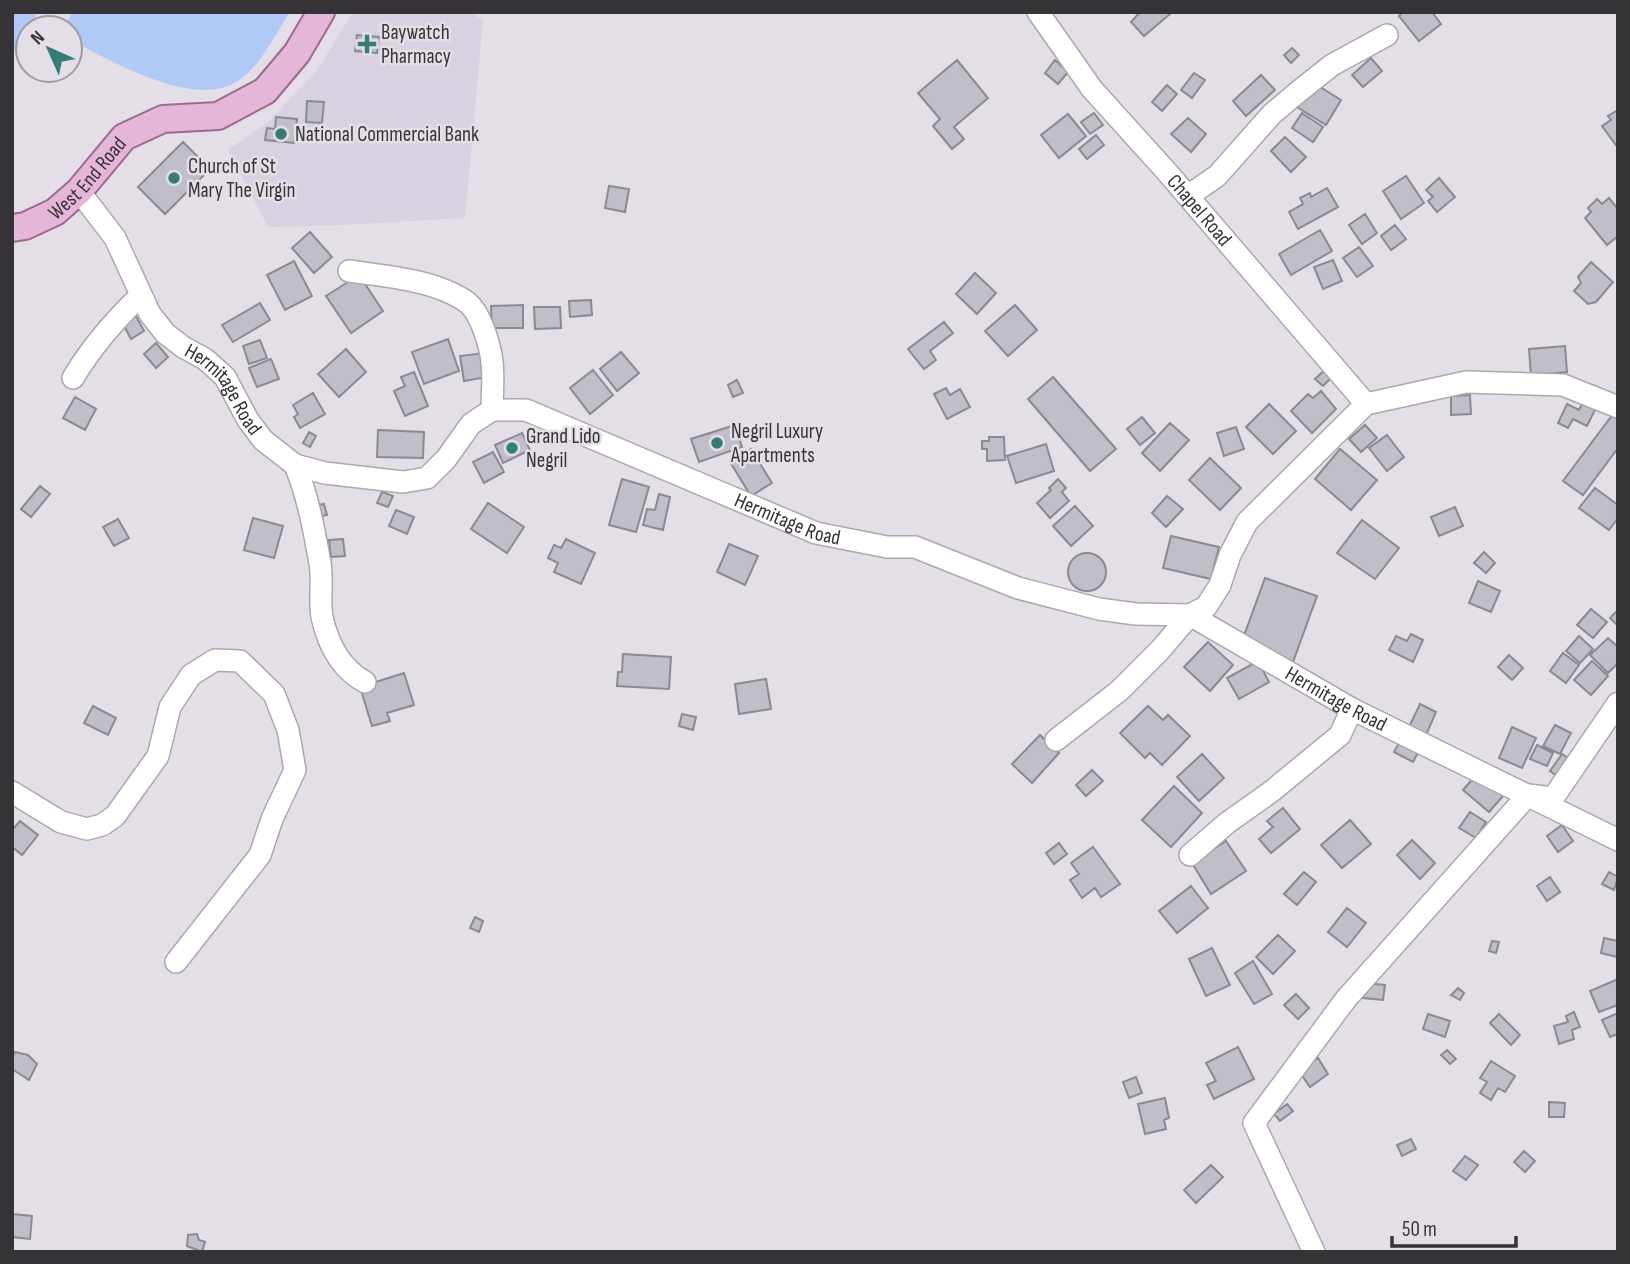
<svg xmlns="http://www.w3.org/2000/svg" width="1630" height="1264" font-family="'Sofia Sans Condensed',sans-serif">
<style>
.built{fill:#d9d1df}
.water{fill:#b0c9f7}
.building{fill:#c0bfc8;stroke:#898991;stroke-width:2}
.lines{fill:none;stroke-linecap:round;stroke-linejoin:round}
.minor-casing{stroke:#aba7ae;stroke-width:24}
.major-casing{stroke:#9c698e;stroke-width:30}
.minor{stroke:#fff;stroke-width:21}
.major{stroke:#e5b6d8;stroke-width:26}
.poi-dot{fill:#357c76;stroke:#e4dfe7;stroke-width:2.5}
.labels{text-anchor:middle;dominant-baseline:central;stroke-width:5;stroke-linejoin:round;paint-order:stroke}
.poi-label{font-size:21px;fill:#353336;stroke:#e4dfe7;text-anchor:start}
.street-label{font-size:21px;fill:#353336;stroke:#e4dfe7}
</style>
<rect width="100%" height="100%" fill="#e4dfe7"/>
<path class="built" d="M353,12H471L483,21L465,218L324,226L268,227L228,150L268,122L318,69Z"/>
<path class="water" d="M12,12H36L34,28H28V43L25,47L12,51Z
M72,12H290C275,34 261,66 238,81C194,110 112,61 72,41L70,28H65Z"/>
<path class="building" d="M1140,12H1168L1170,14L1144,36L1131,22Z
M1403,12H1432L1441,24L1419,41L1399,16Z
M357,35L379,37L377,53L355,51Z
M1292,48L1299,55L1291,63L1284,55Z
M1371,58L1382,71L1363,87L1352,75Z
M957,60L988,98L954,127L964,139L952,149L933,126L940,119L918,93Z
M1055,60L1068,72L1058,84L1045,73Z
M1194,73L1205,80L1192,98L1181,90Z
M1261,75L1275,90L1246,116L1233,101Z
M1312,82L1341,100L1326,125L1297,107Z
M1167,85L1177,94L1162,111L1152,102Z
M307,101L324,102L322,123L306,122Z
M1618,110V148L1602,126L1611,120L1608,116Z
M1094,113L1103,125L1090,134L1081,122Z
M1302,113L1323,127L1313,142L1292,128Z
M1068,114L1086,136L1059,158L1041,135Z
M276,117L297,119L294,143L265,140L267,128L275,129Z
M1188,118L1206,134L1191,152L1171,134Z
M1096,135L1104,145L1087,159L1079,149Z
M1285,137L1306,157L1291,172L1271,151Z
M183,142L210,169L165,214L138,187Z
M1406,176L1424,203L1401,219L1383,191Z
M1439,178L1455,197L1437,212L1428,201L1433,197L1426,190Z
M609,186L629,189L625,212L605,208Z
M1327,188L1338,207L1298,229L1289,212L1303,204L1300,198L1310,193L1311,197Z
M1609,198L1618,209V236L1607,245L1585,218L1591,212L1588,208L1597,199L1602,204Z
M1365,214L1377,233L1362,244L1349,225Z
M1395,225L1406,239L1391,250L1381,236Z
M1320,230L1332,251L1291,275L1279,254Z
M310,232L332,257L314,273L292,248Z
M1359,247L1373,266L1357,277L1343,258Z
M1333,260L1342,281L1323,289L1314,267Z
M294,261L312,296L285,310L267,275Z
M1591,262L1613,282L1596,302L1588,304L1574,291L1581,283L1578,277Z
M975,273L996,293L977,314L956,294Z
M359,275L383,311L351,333L326,296Z
M591,300L592,315L570,317L569,301Z
M260,303L270,320L233,342L222,325Z
M523,305V328H492L491,306Z
M1015,305L1037,330L1008,356L985,331Z
M534,307H560L561,328L535,329Z
M136,316L144,331L131,339L123,324Z
M944,322L953,333L930,351L936,360L924,369L908,349Z
M448,339L459,371L424,384L412,352Z
M260,340L267,358L249,364L243,346Z
M156,343L168,357L156,368L144,354Z
M1565,346L1567,372L1531,376L1529,349Z
M346,349L366,372L339,397L318,374Z
M621,352L639,373L617,391L600,369Z
M484,353L487,377L464,381L460,356Z
M271,359L279,379L257,387L249,368Z
M1328,367L1335,374L1323,386L1315,379Z
M593,370L613,395L590,414L570,388Z
M414,372L428,406L405,416L394,391L405,386L401,377Z
M1053,377L1116,449L1090,471L1028,399Z
M737,380L743,393L733,397L728,385Z
M946,388L950,395L960,389L970,407L947,419L934,394Z
M1321,391L1336,409L1312,433L1291,411L1308,394L1313,398Z
M313,393L325,414L300,428L294,417L298,414L293,405Z
M1470,395L1471,414L1451,415V396Z
M75,397L96,409L85,430L63,418Z
M1585,399L1597,406L1587,426L1573,419L1568,428L1558,423L1567,404L1579,410Z
M1269,404L1296,431L1273,454L1246,427Z
M1613,414L1618,417V448L1583,495L1563,481Z
M1142,417L1155,433L1140,445L1127,429Z
M1170,423L1189,440L1160,471L1142,453Z
M735,425L742,447L699,462L691,439Z
M1365,425L1377,438L1361,452L1349,439Z
M1236,427L1244,449L1224,456L1217,433Z
M378,430L424,432L423,458L377,457Z
M309,432L316,436L310,447L303,443Z
M522,433L530,450L503,463L495,445Z
M1387,435L1404,457L1387,471L1369,448Z
M989,437H1004L1005,460L987,461V449H982V441H989Z
M1046,444L1054,471L1016,483L1007,456Z
M751,449L772,483L751,496L730,462Z
M1340,449L1377,480L1351,510L1315,479Z
M493,452L504,472L484,483L473,462Z
M1210,458L1241,488L1220,510L1189,480Z
M622,479L649,487L636,532L609,525Z
M1058,479L1066,488L1062,492L1069,501L1050,518L1037,503L1051,490L1049,488Z
M40,486L50,494L31,517L21,509Z
M1595,488L1618,505V518L1609,530L1579,508Z
M382,492L393,496L388,507L377,503Z
M659,494L670,497L663,530L643,525L647,509L655,510Z
M1167,496L1183,509L1166,527L1152,513Z
M488,503L524,527L507,553L471,529Z
M324,504L327,515L315,517L312,506Z
M1075,506L1093,526L1071,546L1053,526Z
M1455,507L1463,526L1439,536L1431,517Z
M396,510L414,517L407,534L389,526Z
M253,518L283,526L274,558L244,550Z
M118,519L129,538L114,546L103,527Z
M1362,520L1399,548L1375,579L1337,553Z
M1171,536L1219,547L1211,579L1163,568Z
M343,539L345,556L331,557L329,540Z
M566,539L595,553L581,584L554,572L558,563L548,558L554,545L561,548Z
M729,544L758,556L745,585L717,572Z
M1484,552L1495,563L1486,573L1474,563Z
M1068 572a19 19 0 1 1 38 0a19 19 0 1 1-38 0Z
M1265,578L1317,596L1293,662L1241,644Z
M1478,581L1500,591L1491,612L1469,603Z
M1591,609L1607,622L1593,638L1577,625Z
M1618,610V626L1610,618Z
M1411,634L1423,640L1413,662L1389,650L1396,636L1407,641Z
M1579,636L1593,649L1580,663L1566,651Z
M1608,638L1618,647V663L1608,673L1590,655Z
M1208,642L1233,665L1210,691L1184,667Z
M1563,653L1579,665L1566,683L1550,671Z
M623,654L671,657L669,689L617,686L618,672H622Z
M1509,655L1523,668L1512,680L1498,667Z
M1258,661L1269,682L1239,699L1227,678Z
M1592,661L1608,676L1591,695L1574,680Z
M404,673L414,705L387,713L390,721L372,726L360,687Z
M766,679L771,709L739,714L735,684Z
M1420,704L1436,712L1426,735L1409,727Z
M93,706L116,718L108,735L84,723Z
M1148,706L1163,720L1168,715L1190,736L1162,765L1150,753L1145,758L1120,733Z
M682,714L696,717L693,730L679,726Z
M1555,725L1571,733L1560,754L1543,746Z
M1512,727L1536,738L1522,768L1499,758Z
M1040,735L1059,753L1032,783L1012,764Z
M1399,743L1421,747L1413,762L1394,752Z
M1537,745L1553,753L1547,766L1530,759Z
M1202,754L1224,778L1199,801L1177,777Z
M1562,754L1571,760L1560,778L1550,771Z
M1092,770L1103,781L1086,796L1076,785Z
M1477,774L1503,796L1489,812L1463,790Z
M1174,786L1202,813L1171,847L1142,820Z
M1283,808L1300,829L1271,853L1259,839L1273,827L1267,821Z
M1470,812L1486,822L1476,838L1459,828Z
M1350,820L1371,844L1342,868L1321,845Z
M20,821L38,835L22,855L12,847V830Z
M1562,825L1573,841L1558,852L1547,836Z
M1412,840L1435,863L1420,879L1397,855Z
M1226,841L1246,871L1211,894L1192,863Z
M1059,843L1067,854L1054,864L1046,853Z
M1093,847L1120,884L1101,897L1095,888L1082,898L1070,880L1079,874L1071,863Z
M1304,872L1316,882L1297,905L1284,894Z
M1609,872L1618,877L1614,890L1602,884Z
M1550,877L1560,892L1547,901L1537,886Z
M1191,886L1208,908L1177,933L1159,911Z
M1347,908L1366,923L1347,947L1328,932Z
M475,917L483,921L479,932L470,928Z
M1278,935L1295,951L1273,974L1256,957Z
M1604,938L1618,941L1617,957L1601,953Z
M1492,941L1499,942L1496,953L1489,951Z
M1212,948L1230,985L1206,996L1189,959Z
M1253,961L1272,994L1254,1004L1235,973Z
M1618,979V1005L1599,1012L1590,991Z
M1365,983L1385,985L1383,1000L1363,998Z
M1458,988L1464,993L1460,1000L1451,995Z
M1296,994L1309,1008L1298,1019L1284,1005Z
M1574,1012L1580,1027L1572,1030L1574,1039L1559,1044L1554,1026L1568,1022L1566,1016Z
M1618,1013V1034L1610,1037L1602,1020Z
M1428,1014L1450,1021L1445,1037L1423,1029Z
M1499,1014L1520,1035L1511,1045L1490,1023Z
M1238,1047L1254,1079L1214,1099L1207,1085L1216,1081L1206,1063Z
M1447,1050L1456,1059L1450,1064L1441,1055Z
M15,1052L28,1055L37,1064L29,1080L12,1069V1058Z
M1318,1058L1328,1074L1310,1087L1299,1071Z
M1491,1061L1515,1076L1505,1092L1498,1088L1491,1100L1480,1093L1487,1082L1480,1078Z
M1136,1077L1142,1093L1129,1098L1123,1082Z
M1165,1098L1169,1118L1164,1120L1166,1129L1145,1134L1138,1104Z
M1549,1102L1565,1103L1564,1117H1549Z
M1287,1104L1293,1111L1280,1121L1274,1114Z
M1411,1139L1416,1149L1402,1156L1397,1145Z
M1524,1151L1535,1161L1525,1172L1514,1162Z
M1465,1156L1478,1165L1466,1180L1453,1171Z
M1211,1165L1223,1177L1196,1203L1184,1190Z
M12,1214L32,1216L30,1239L12,1237Z
M197,1234L199,1240L205,1242L202,1252L187,1246L188,1235Z"/>
<g class="lines">
<defs>
<g id="minor">
<path id="s1" d="M1038,12L1092,89L1167,172L1366,404"/>
<path id="s2" d="M79,191L115,238L150,314L165,333L183,347L205,359L225,377L248,420L263,440L295,465L325,473L403,482L427,478L446,459L471,424L492,410H526L816,533L887,547H915L1018,588L1099,609L1136,614L1190,615L1352,709L1618,840"/>
<path d="M1188,196L1217,176L1272,114L1298,92L1332,65L1387,35"/>
<path d="M349,271C385,276 437,280 468,303C481,314 490,345 492,362C494,378 492,395 492,410"/>
<path d="M73,378C92,346 114,321 140,296"/>
<path d="M295,465C308,496 314,530 320,563C323,581 319,600 322,617C328,644 341,669 365,682"/>
<path d="M1056,740L1119,691L1161,649L1190,615L1206,607L1220,585L1230,555L1247,522L1366,404L1466,382L1563,385L1618,407"/>
<path d="M12,792L61,822L87,829L102,825L115,816L158,756L170,707L191,675L215,660L240,661L274,694L288,730L295,770L272,819L260,855L176,962"/>
<path d="M1190,855L1227,823L1272,791L1340,735L1352,709"/>
<path d="M1314,1252L1254,1123L1346,999L1528,795L1553,798L1618,703"/>
</g>
<g id="major">
<path id="s3" d="M12,228L25,226L55,212L79,191L124,137L163,119L218,116L265,91L297,53L321,12"/>
</g>
</defs>
<use href="#minor" class="minor-casing"/>
<use href="#major" class="major-casing"/>
<use href="#minor" class="minor"/>
<use href="#major" class="major"/>
</g>
<g class="poi-dot">
<path d="M363.5 33.5h7v7h7v7h-7v7h-7v-7h-7v-7h7z"/>
<circle cx="281" cy="134" r="7"/>
<circle cx="174" cy="178" r="7"/>
<circle cx="717" cy="443" r="7"/>
<circle cx="512" cy="448" r="7"/>
</g>
<g class="labels">
<g class="poi-label">
<text x="381" y="32">Baywatch<tspan x="381" dy="24">Pharmacy</tspan></text>
<text x="295" y="134">National Commercial Bank</text>
<text x="188" y="166">Church of St<tspan x="188" dy="24">Mary The Virgin</tspan></text>
<text x="731" y="431">Negril Luxury<tspan x="731" dy="24">Apartments</tspan></text>
<text x="526" y="436">Grand Lido<tspan x="526" dy="24">Negril</tspan></text>
</g>
<g class="street-label">
<text stroke="none"><textPath href="#s3" startOffset="93">West End Road</textPath></text>
<text stroke="none"><textPath href="#s1" startOffset="256">Chapel Road</textPath></text>
<text stroke="none"><textPath href="#s2" startOffset="250">Hermitage Road</textPath></text>
<text stroke="none"><textPath href="#s2" startOffset="903">Hermitage Road</textPath></text>
<text stroke="none"><textPath href="#s2" startOffset="1489">Hermitage Road</textPath></text>
</g>
</g>
<rect width="1630" height="1264" fill="none" stroke="#353336" stroke-width="28"/>
<g transform="translate(49 49) rotate(315)"><circle r="33" fill="#e4dfe7" stroke="#9e9aa0" stroke-width="2"/>
<path d="M0-5L12 26L0 18L-12 26Z" fill="#357c76"/>
<text y="-10" font-size="19" font-weight="bold" text-anchor="middle" fill="#353336">N</text>
</g>
<path d="M1392 1236v10h124v-10" fill="none" stroke="#353336" stroke-width="3.5"/>
<text x="1402" y="1236" font-size="21" fill="#353336" stroke="#e4dfe7" stroke-width="5" paint-order="stroke">50 m</text>
</svg>
